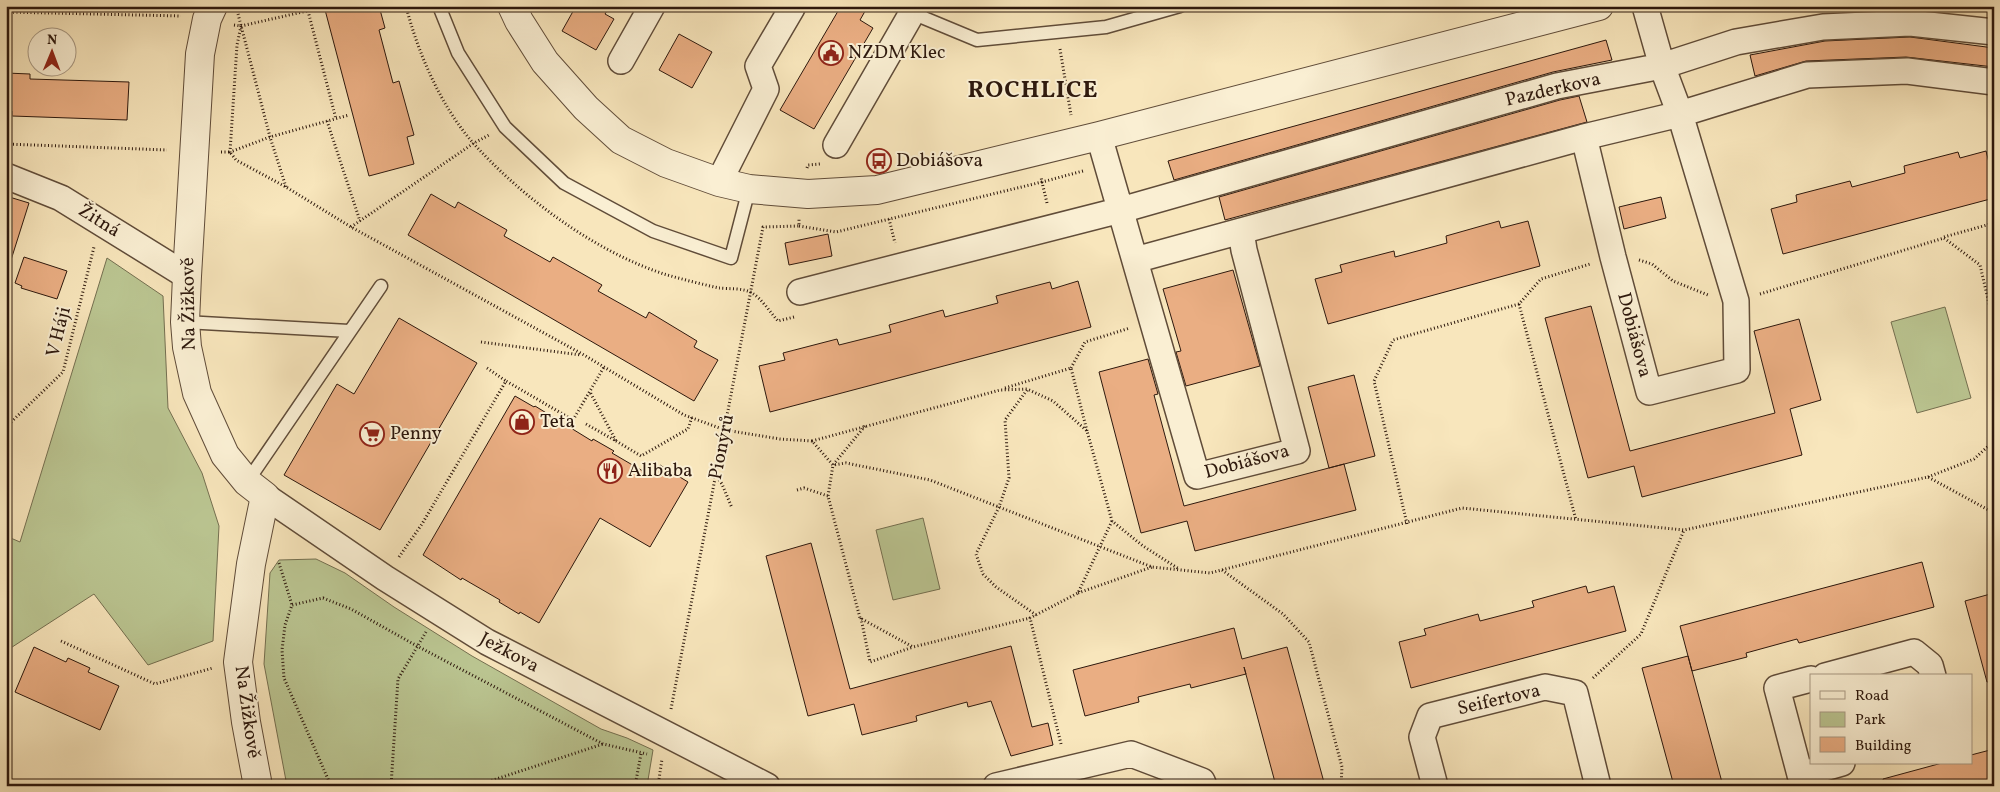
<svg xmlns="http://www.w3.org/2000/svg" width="2000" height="792" font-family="Vollkorn,serif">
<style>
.green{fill:#bbc692;stroke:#746f50}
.building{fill:#eaae83;stroke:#2d180d}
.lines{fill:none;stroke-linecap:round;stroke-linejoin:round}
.service-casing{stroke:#604c39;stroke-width:15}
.minor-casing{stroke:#604c39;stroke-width:28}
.tertiary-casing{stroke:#604c39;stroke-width:30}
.path{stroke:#2d180d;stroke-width:3;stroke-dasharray:1 2.5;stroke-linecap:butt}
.service{stroke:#faefd3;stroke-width:12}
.minor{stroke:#faefd3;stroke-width:25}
.tertiary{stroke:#faefd3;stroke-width:28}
.labels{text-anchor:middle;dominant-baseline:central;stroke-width:4;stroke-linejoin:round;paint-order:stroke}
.poi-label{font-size:19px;fill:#2d180d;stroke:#faefd3;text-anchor:start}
.street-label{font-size:19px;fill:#2d180d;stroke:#faefd3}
.district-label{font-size:24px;font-weight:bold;letter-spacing:1px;fill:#2d180d;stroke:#faefd3}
</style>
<rect width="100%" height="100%" fill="#f8e6bc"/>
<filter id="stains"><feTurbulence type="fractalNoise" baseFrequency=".004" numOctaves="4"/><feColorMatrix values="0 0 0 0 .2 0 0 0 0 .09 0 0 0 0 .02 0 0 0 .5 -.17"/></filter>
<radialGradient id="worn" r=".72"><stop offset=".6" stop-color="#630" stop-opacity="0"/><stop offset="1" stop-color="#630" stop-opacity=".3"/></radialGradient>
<path class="green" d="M107,258L163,296L168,408L202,473L219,526L213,641L148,665L94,594L6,651V536L20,542Z
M1945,307L1971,398L1917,413L1891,322Z
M923,518L940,589L893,600L876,530Z
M316,559L345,573L394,607L472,656L601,729L627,738L653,750L647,786H287L264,664L270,573L279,560Z"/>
<path class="building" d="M324,6H379L385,28L379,30L393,83L399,81L414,135L407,137L414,164L369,176Z
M576,6H610L605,14L614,19L596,50L562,31Z
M841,6H868L860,20L873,28L814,129L780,110Z
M679,34L712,52L692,88L659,70Z
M1910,37L1994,48V67L1906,57L1806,61L1755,76L1750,55L1825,41Z
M1606,40L1612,60L1553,72L1174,180L1168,161Z
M6,73L30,74V79L129,82L127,120L12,116V111H6Z
M1579,96L1587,122L1225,220L1219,197L1560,100Z
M1986,151L1994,182V198L1783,254L1771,209L1797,202L1796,195L1850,181L1852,187L1905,173L1904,166L1958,152L1960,158Z
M431,194L455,208L458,202L507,230L504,236L550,262L553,257L602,285L598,291L646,318L649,312L697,341L694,347L718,360L694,401L408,235Z
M6,196L29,203L11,260H6Z
M1661,197L1666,218L1624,229L1619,207Z
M1499,221L1501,228L1528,221L1540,266L1328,324L1315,279L1342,272L1340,265L1394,251L1395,257L1447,243L1446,236Z
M828,234L832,256L789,265L785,243Z
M24,257L67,271L57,299L21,288L22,286L15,283Z
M1233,270L1260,366L1186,386L1176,352L1181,351L1163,289Z
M1078,281L1091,327L770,412L759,366L785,360L783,353L837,339L839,345L891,332L889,325L943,310L945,317L998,303L996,296L1050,282L1052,289Z
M1591,306L1630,451L1775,413L1754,331L1799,319L1821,400L1790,409L1802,455L1642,497L1634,466L1588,478L1545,318Z
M399,318L477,363L380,530L284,475L337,384L354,394Z
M1148,359L1158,394L1154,395L1184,506L1344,464L1356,510L1195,551L1187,521L1141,533L1099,372Z
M1354,375L1375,456L1329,468L1308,387Z
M515,396L534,407L535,406L592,441L593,439L614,451L612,453L653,477L660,465L688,482L650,547L600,518L539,623L520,612L519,614L499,602L500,600L462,578L461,580L423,555Z
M811,543L850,689L1011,646L1032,727L1048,723L1053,745L1011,756L991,701L968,707L967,702L916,716L917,721L862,735L854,704L808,716L766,556Z
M1922,562L1934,607L1799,643L1797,639L1746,653L1747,657L1692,671L1680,626Z
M1586,586L1588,593L1614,586L1626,631L1411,688L1399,642L1426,635L1424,629L1478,614L1480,621L1534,607L1532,601Z
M1994,593V681L1987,682L1965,601Z
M1234,628L1242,659L1287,647L1325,786H1276L1244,667L1246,674L1191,688L1190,684L1138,697L1139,702L1085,716L1073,670Z
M34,647L66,662L68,658L90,668L88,672L119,686L100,730L15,692Z
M1688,656L1692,671L1723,786H1674L1642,668Z
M1994,749V786H1884L1883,779L1942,763H1971V755Z"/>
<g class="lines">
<defs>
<path id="service" d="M439,6L458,53L505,127L564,183L653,231L731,258L749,189
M912,13L977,40L1106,27L1180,6
M185,322L349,331
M247,482L381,286"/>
<path id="minor" d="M621,61L652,6
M1099,136L1197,476L1297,451L1244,250L1241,231
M1584,137L1613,257L1649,392L1737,370L1736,301L1680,114L1662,66L1645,6
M836,145L916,6
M6,176L61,198L187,276
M719,182L766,89L758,66L792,8
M1135,260L1584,137L1680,114L1807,75L1907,71L1994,82
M800,292L1121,210L1557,86L1662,66L1736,42L1823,27L1910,23L1994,32
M265,496L385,578L487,642L767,786
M1825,676L1914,652L1930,665L1933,676
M1800,775L1842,763
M996,786L1131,754L1202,781L1204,786
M1435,786L1422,737L1430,716L1545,687L1575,693L1598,786
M1803,786L1777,688L1811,679"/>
<path id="tertiary" d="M213,6L207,19L200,54L187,276L185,322L187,347L197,393L225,455L247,482L265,496L251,564L238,662L246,722L258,786
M512,6L519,21L545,62L586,108L621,140L666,163L719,182L749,189L808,194L877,190L1099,136L1599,6"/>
</defs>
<use href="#service" class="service-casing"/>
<use href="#minor" class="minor-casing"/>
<use href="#tertiary" class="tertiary-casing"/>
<path class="path" d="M406,6C418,54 442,108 474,144C523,198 594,251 664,274C681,279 701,284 719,288C728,289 745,288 752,293C762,299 770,312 778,321L794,317
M308,11L336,119
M6,12L181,16
M238,14L270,137L286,187
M234,25L241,26L320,8
M241,26L237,45L230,152L270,137L349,115
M1060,49L1071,115
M327,121L360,221
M6,144L167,150
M221,152H230L236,160L286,187L351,227L584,355L684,415L725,430L780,439L812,441L833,465L846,463L930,480L1152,567L1210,573L1462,508L1684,530L1928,477L1994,513
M807,168L808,165L820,164
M1047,203L1042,182L1083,171
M889,219L895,243
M799,226L836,232L1042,182L1041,177
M351,227L474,143L489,135
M1944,237L1994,223
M1639,260L1652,264L1673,281L1708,295
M1760,294L1944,238L1980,265L1994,325
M1519,304L1576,520
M481,342L581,355
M487,368L506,381
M1071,368L1085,342L1130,328
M1005,388L1071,368L1087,431
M1027,390L1005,420L1009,478L999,507L976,554L983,574L996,587L1036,615
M586,424L616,441L590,392
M865,426L833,465L828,496L860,618L913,647L1030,618
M6,427L63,372L94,247
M616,441L641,456L688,429L692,417
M812,441L1000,390L1027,389L1053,401L1087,431L1112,521L1143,546L1179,569
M717,477L722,484L732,508
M1928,477L1974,459L1994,441
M797,490L804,488L828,496
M1407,524L1374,381L1393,340L1519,304L1541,279L1590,264
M399,557L422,524L506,381L573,420L604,367
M279,563L292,605
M1222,570L1283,614L1309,642L1342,767L1341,786
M1078,593L1152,567
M861,618L870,662L913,647
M61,641L155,684L213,668
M1593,678L1641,634L1684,530
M671,709L763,227L799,226V219
M1061,744L1030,618L1078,593L1112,521
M331,786L284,678L282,650L285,625L292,605L323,598L351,609L417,646L603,744L647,754
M391,786L398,679L426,632
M475,786L603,744
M635,786L641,754
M658,786L662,759"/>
<use href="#service" class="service"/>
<use href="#minor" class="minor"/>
<use href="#tertiary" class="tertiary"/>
</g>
<defs>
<symbol id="civic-ring" viewBox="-11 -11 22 22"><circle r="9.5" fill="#faefd3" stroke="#8f2418" stroke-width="1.5"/><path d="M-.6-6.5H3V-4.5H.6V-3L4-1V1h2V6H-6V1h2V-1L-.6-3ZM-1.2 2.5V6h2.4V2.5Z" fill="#8f2418"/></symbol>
<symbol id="bus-ring" viewBox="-11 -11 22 22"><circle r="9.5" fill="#faefd3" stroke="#8f2418" stroke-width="1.5"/><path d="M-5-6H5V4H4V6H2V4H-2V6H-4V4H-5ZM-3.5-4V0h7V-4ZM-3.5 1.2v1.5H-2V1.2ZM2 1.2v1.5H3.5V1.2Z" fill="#8f2418"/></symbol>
<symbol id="shop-ring" viewBox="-11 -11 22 22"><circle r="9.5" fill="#faefd3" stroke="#8f2418" stroke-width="1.5"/><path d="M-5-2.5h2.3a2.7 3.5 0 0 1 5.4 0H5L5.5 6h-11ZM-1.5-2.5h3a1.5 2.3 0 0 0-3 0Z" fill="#8f2418"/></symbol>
<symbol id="supermarket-ring" viewBox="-11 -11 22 22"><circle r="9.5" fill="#faefd3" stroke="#8f2418" stroke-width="1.5"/><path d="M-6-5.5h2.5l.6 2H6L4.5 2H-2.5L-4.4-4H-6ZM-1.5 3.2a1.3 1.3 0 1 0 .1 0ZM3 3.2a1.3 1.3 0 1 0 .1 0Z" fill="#8f2418"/></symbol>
<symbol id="restaurant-ring" viewBox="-11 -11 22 22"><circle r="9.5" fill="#faefd3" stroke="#8f2418" stroke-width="1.5"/><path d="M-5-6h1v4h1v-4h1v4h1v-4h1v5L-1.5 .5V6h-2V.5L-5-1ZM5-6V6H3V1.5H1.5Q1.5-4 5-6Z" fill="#8f2418"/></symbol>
</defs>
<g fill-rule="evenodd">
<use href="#civic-ring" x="817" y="39" width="28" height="28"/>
<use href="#bus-ring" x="865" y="147" width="28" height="28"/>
<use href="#shop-ring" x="508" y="408" width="28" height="28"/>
<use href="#supermarket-ring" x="358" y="420" width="28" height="28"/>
<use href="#restaurant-ring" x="596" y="457" width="28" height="28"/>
</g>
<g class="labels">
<g class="poi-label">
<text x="848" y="53">NZDM Klec</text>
<text x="896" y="161">Dobiášova</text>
<text x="540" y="422">Teta</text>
<text x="390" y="434">Penny</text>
<text x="628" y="471">Alibaba</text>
</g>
<g class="street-label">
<text transform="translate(1553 90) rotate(-13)">Pazderkova</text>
<text transform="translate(99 221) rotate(32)">Žitná</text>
<text transform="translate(189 304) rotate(-91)">Na Žižkově</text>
<text transform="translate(59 332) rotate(-76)">V Háji</text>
<text transform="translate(1634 335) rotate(75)">Dobiášova</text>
<text transform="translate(722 447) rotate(-79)">Pionýrů</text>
<text transform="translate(1247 462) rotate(-15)">Dobiášova</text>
<text transform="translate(509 653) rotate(28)">Ježkova</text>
<text transform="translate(1499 700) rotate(-13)">Seifertova</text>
<text transform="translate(247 712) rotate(82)">Na Žižkově</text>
</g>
<g class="district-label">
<text x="1033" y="91">ROCHLICE</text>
</g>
</g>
<rect width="2000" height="792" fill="none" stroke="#f8e6bc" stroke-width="25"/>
<rect x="8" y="8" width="1985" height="777" fill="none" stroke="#2d180d" stroke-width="2.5"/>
<rect x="12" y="12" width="1975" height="767" fill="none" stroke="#2d180d"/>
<rect x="1810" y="674" width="162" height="90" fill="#faefd3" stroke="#a89984"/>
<rect x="1820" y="691" width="25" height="8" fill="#faefd3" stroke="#a89984"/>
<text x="1855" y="700" font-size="15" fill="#2d180d">Road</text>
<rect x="1820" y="712" width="25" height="15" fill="#bbc692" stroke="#a89984"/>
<text x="1855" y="724" font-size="15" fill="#2d180d">Park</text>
<rect x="1820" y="737" width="25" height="15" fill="#eaae83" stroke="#a89984"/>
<text x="1855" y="750" font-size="15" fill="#2d180d">Building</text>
<g transform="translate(52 52) rotate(1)"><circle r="24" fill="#faefd3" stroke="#a89984"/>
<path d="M0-4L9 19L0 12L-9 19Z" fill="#8f2418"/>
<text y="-8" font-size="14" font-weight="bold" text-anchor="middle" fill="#2d180d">N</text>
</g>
<rect width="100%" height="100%" filter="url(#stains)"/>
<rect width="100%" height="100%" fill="url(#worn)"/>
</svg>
